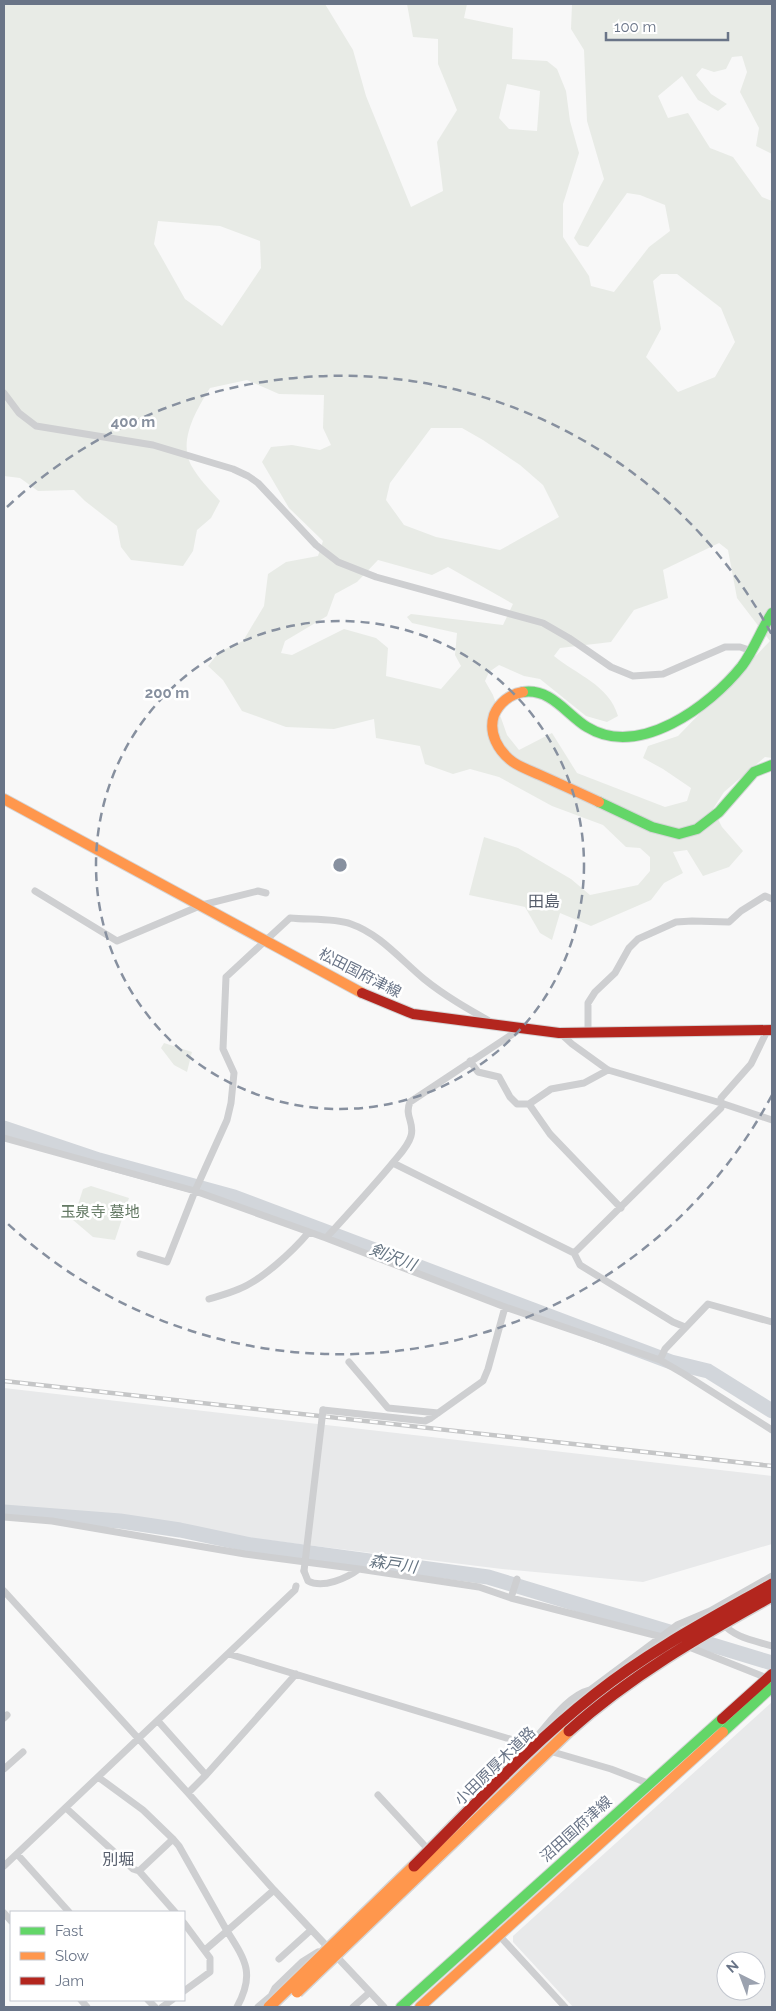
<svg xmlns="http://www.w3.org/2000/svg" width="776" height="2011" font-family="Raleway,'Noto Sans JP',sans-serif">
<style>
.built{fill:#e8e9ea;fill-rule:evenodd}
.green{fill:#e8ebe6;fill-rule:evenodd}
.lines{fill:none;stroke-linecap:round;stroke-linejoin:round}
.river{stroke:#d2d6db;stroke-width:15}
.fast-casing{stroke:#d4d5d6;stroke-width:12}
.slow-casing{stroke:#d4d5d6;stroke-width:12}
.jam-casing{stroke:#d4d5d6;stroke-width:12}
.street{stroke:#cecfd1;stroke-width:7}
.fast{stroke:#63d668;stroke-width:10}
.slow{stroke:#ff974d;stroke-width:10}
.jam{stroke:#b3261e;stroke-width:10}
.rail-casing{stroke:#c5c6c7;stroke-width:4.5}
.rail{stroke:#fff;stroke-width:2.5;stroke-dasharray:8;stroke-linecap:butt}
.slow-bridge-casing{stroke:#d4d4d5;stroke-width:14;stroke-linecap:butt}
.jam-bridge-casing{stroke:#d4d4d5;stroke-width:14;stroke-linecap:butt}
.street-bridge{stroke:#cecfd1;stroke-width:7}
.slow-bridge{stroke:#ff974d;stroke-width:11}
.jam-bridge{stroke:#b3261e;stroke-width:11}
.ring{fill:none;stroke:#87909f;stroke-width:2.5;stroke-dasharray:9 6}
.labels{text-anchor:middle;dominant-baseline:central;stroke-width:5;stroke-linejoin:round;paint-order:stroke}
.street-label{font-size:15px;fill:#697487;stroke:#fff}
.park-label{font-size:15px;fill:#647964;stroke:#fff}
.neighbourhood-label{font-size:16px;fill:#575e6c;stroke:#fff}
.water-label{font-size:16px;font-style:italic;fill:#657482;stroke:#fff}
.centre{fill:#87909f;stroke:#fff;stroke-width:2.5}
.ring-label{font-size:15px;text-anchor:middle;font-weight:bold;fill:#87909f;stroke:#fff;stroke-width:5;stroke-linejoin:round;paint-order:stroke}
</style>
<rect width="100%" height="100%" fill="#f8f8f8"/>
<path class="built" d="M4,1388L772,1476V1544L643,1582L502,1569L4,1508Z
M772,1702V2007H573L513,1942V1936ZM726,1961H756V1991H726Z"/>
<path class="green" d="M4,4H325L353,50L366,96L411,207L443,191L437,142L457,110L438,64V39L413,37L407,4H467L464,18L513,28L512,59L547,61L557,69L566,91L570,121L579,153L563,204V237L589,276L591,286L614,292L649,247L670,231L665,205L640,195L627,193L588,247L579,245L574,238L604,179L587,121L584,50L571,29L572,4H772V154L756,146L759,128L740,92L747,72L742,56L732,57L726,69L714,72L702,68L696,75L711,94L727,104L718,111L698,100L682,76L658,96L668,118L688,113L710,148L733,157L762,197L772,201V758L765,757L724,792L713,809L722,827L743,851L729,867L703,876L687,850L673,852L683,873L664,883L651,900L591,926L560,913L552,940L540,933L525,907L469,895L484,837L518,848L571,879L590,895L638,885L650,871V857L640,848L626,847L603,825L552,806L499,777L470,769L453,774L425,764L420,746L376,738L374,719L334,729L286,727L242,711L223,680L208,666L219,652L243,641L264,606L268,574L286,562L318,556L323,541L289,508L262,462L271,447L292,445L320,450L331,445L323,428L324,395L279,394L247,380L210,388C197,409 178,440 191,465C198,478 210,490 220,501L211,518L197,530L193,551L183,566L131,560L121,547L117,526L85,501L74,490L38,491L20,478L4,476ZM507,84L540,91L537,131L509,129L499,118ZM158,221L220,226L260,241L261,268L222,326L185,299L154,244ZM661,274H677L721,308L735,342L715,377L678,392L646,357L661,329L653,281ZM431,428H462L483,440L520,465L543,485L559,517L500,550L436,537L404,525L386,500L390,483ZM719,543L728,550L737,598L770,641L678,736L648,746L643,758L663,769L691,788L687,801L665,807L577,773L552,733L519,750L507,735L493,695L485,681L489,672L499,665L524,676L540,679L586,716L607,722L618,716C609,685 577,675 554,656L560,648L611,642L634,610L668,598L663,570ZM378,560L432,575L448,567L513,604L503,625L411,614L407,617L412,623L457,633L455,655L461,666L441,689L386,676L388,648L376,638L344,629L292,655L281,653L285,641L327,616L335,594L357,582Z
M164,1043L192,1052L187,1072L174,1065L161,1048Z
M91,1186L129,1198L115,1240L93,1237L73,1220L83,1189Z"/>
<g class="lines">
<path class="river" d="M4,1128L99,1160L234,1197L671,1362L708,1371L772,1411
M4,1512L120,1521L180,1530L251,1545L488,1577L772,1663"/>
<defs>
<path id="fast" d="M523,692C551,688 566,714 587,727C639,759 710,706 742,666C754,650 761,630 772,613
M599,802L652,827L679,834L697,829L719,812L754,772L772,765
M723,1732L772,1687
M401,2007L722,1719"/>
<path id="slow" d="M523,692C510,694 499,703 494,715C488,733 498,751 513,762C520,767 531,771 540,775C560,784 580,793 599,802
M4,799L362,993
M420,2007L723,1732"/>
<path id="jam" d="M362,993L413,1014L559,1033L772,1030
M722,1719L772,1674"/>
</defs>
<use href="#fast" class="fast-casing"/>
<use href="#slow" class="slow-casing"/>
<use href="#jam" class="jam-casing"/>
<path class="street" d="M4,393L19,413L36,426L153,445L233,469L248,476L258,483L316,545L338,562L376,577L543,623L569,638L611,667L633,676L663,674L725,647H740L752,651
M35,891L117,941L202,905L258,891L266,893
M588,1032V1003L595,992L615,973L629,948L638,939L676,922L692,921L729,922L741,911L765,896L772,899
M560,1033L572,1044L608,1070L721,1103L772,1120
M470,1061L478,1072L499,1077L510,1097L517,1104H529L550,1134L621,1208
M529,1104L551,1089L584,1083L608,1070
M4,1138L195,1191L326,1238L505,1307L660,1360L684,1374L772,1430
M393,1163L574,1253L580,1265L673,1322L685,1327
M326,1238C348,1214 370,1190 391,1165C398,1156 408,1147 411,1136C415,1123 404,1116 410,1102L520,1029
M574,1253L721,1108V1098L751,1064L767,1031
M140,1254L167,1262L195,1191L227,1120L231,1103L234,1073L223,1049L226,977L290,918C309,920 334,918 351,924C380,934 401,960 424,979C445,996 468,1009 491,1022
M209,1299C219,1296 230,1293 239,1289C262,1280 293,1251 309,1232
M660,1360L665,1349L708,1304L772,1322
M349,1362L388,1408L438,1413
M323,1410L425,1421L431,1418L483,1381L488,1369L505,1307
M4,1517L52,1521L245,1554L359,1569
M304,1571L308,1581C323,1589 347,1578 359,1569L479,1587L511,1598L662,1637
M4,1591L188,1793
M511,1598L517,1579
M721,1622C735,1638 752,1640 772,1646
M684,1645L767,1678
M229,1654L533,1746
M4,1718L7,1715
M529,1745C546,1728 566,1696 590,1690L677,1625L710,1611L772,1576
M546,1750L611,1769L650,1784
M4,1769L23,1752
M206,1775L296,1674
M98,1777L143,1810L173,1839
M378,1795L425,1846
M66,1808L133,1869L139,1871L175,1912
M17,1854L69,1912
M4,1866L295,1590L296,1586
M139,1871L173,1839L179,1846L227,1931L274,1890L188,1793L206,1775L158,1721
M274,1890L384,2007
M4,1913L11,1921
M184,1923L210,1958V1972L184,1991
M496,1932L565,2007
M205,1950L227,1931C246,1961 255,1974 237,2007
M279,1959L311,1930
M81,2000L87,2007
M148,2000L155,2007
M162,2007L172,2000
M258,2007L271,1996L275,1988L302,1962L318,1952
M353,2007L370,1992"/>
<use href="#fast" class="fast"/>
<use href="#slow" class="slow"/>
<use href="#jam" class="jam"/>
<defs>
<path id="rail" d="M4,1381L772,1466"/>
</defs>
<use href="#rail" class="rail-casing"/>
<use href="#rail" class="rail"/>
<defs>
<path id="slow-bridge" d="M297,1992L569,1731
M269,2007L414,1866"/>
<path id="jam-bridge" d="M569,1731C630,1676 700,1636 772,1596
M414,1866C472,1808 531,1744 595,1694C649,1651 712,1618 772,1584"/>
</defs>
<use href="#slow-bridge" class="slow-bridge-casing"/>
<use href="#jam-bridge" class="jam-bridge-casing"/>
<path class="street-bridge" d="M304,1571L323,1410"/>
<use href="#slow-bridge" class="slow-bridge"/>
<use href="#jam-bridge" class="jam-bridge"/>
</g>
<g class="ring">
<circle cx="340" cy="865" r="244"/>
<path d="M772 1095A489 489 0 0 1 7 1223M7 507A489 489 0 0 1 772 635"/>
</g>
<g class="labels">
<g class="street-label">
<text transform="translate(360 973) rotate(27)">松田国府津線</text>
<text transform="translate(495 1766) rotate(-44)">小田原厚木道路</text>
<text transform="translate(576 1829) rotate(-42)">沼田国府津線</text>
</g>
<g class="park-label">
<text x="100" y="1212">玉泉寺 墓地</text>
</g>
<g class="neighbourhood-label">
<text x="544" y="901">田島</text>
<text x="118" y="1859">別堀</text>
</g>
<g class="water-label">
<text transform="translate(393 1257) rotate(21)">剣沢川</text>
<text transform="translate(393 1564) rotate(8)">森戸川</text>
</g>
</g>
<circle cx="340" cy="865" r="8" class="centre"/>
<g class="ring-label">
<text x="133" y="427">400 m</text>
<text x="167" y="698">200 m</text>
</g>
<rect width="776" height="2011" fill="none" stroke="#697487" stroke-width="10"/>
<rect x="10" y="1911" width="175" height="90" fill="#ffffff" stroke="#c3c7cf"/>
<rect x="20" y="1927" width="25" height="8" fill="#63d668" stroke="#c3c7cf"/>
<text x="55" y="1936" font-size="15" fill="#697487">Fast</text>
<rect x="20" y="1952" width="25" height="8" fill="#ff974d" stroke="#c3c7cf"/>
<text x="55" y="1961" font-size="15" fill="#697487">Slow</text>
<rect x="20" y="1977" width="25" height="8" fill="#b3261e" stroke="#c3c7cf"/>
<text x="55" y="1986" font-size="15" fill="#697487">Jam</text>
<g transform="translate(741 1976) rotate(318)"><circle r="24" fill="#ffffff" stroke="#c3c7cf"/>
<path d="M0-4L9 19L0 12L-9 19Z" fill="#9ba2af"/>
<text y="-8" font-size="14" font-weight="bold" text-anchor="middle" fill="#697487">N</text>
</g>
<path d="M606 32v8h122v-8" fill="none" stroke="#697487" stroke-width="2.5"/>
<text x="614" y="32" font-size="15" fill="#697487" stroke="#ffffff" stroke-width="4" paint-order="stroke">100 m</text>
</svg>
